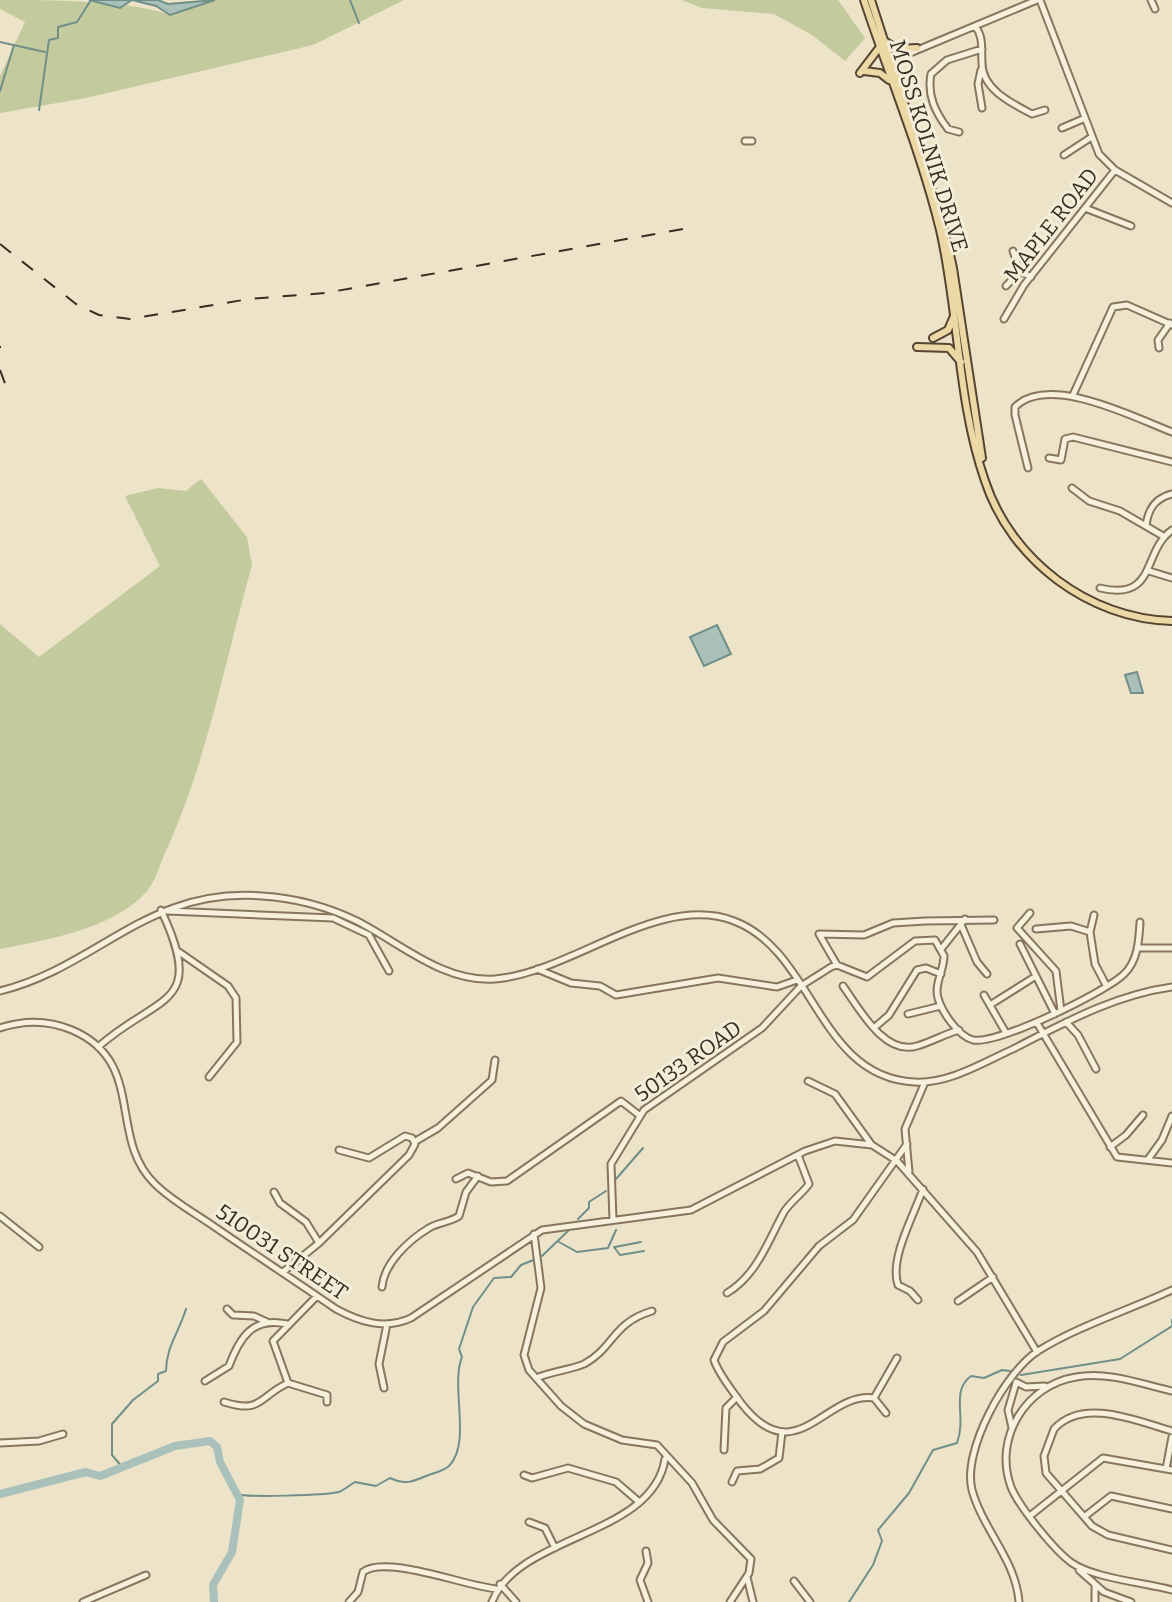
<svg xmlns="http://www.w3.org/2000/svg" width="1172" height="1602" font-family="Bitter,serif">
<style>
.green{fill:#c3ca9d}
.water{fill:#a9c1ba;stroke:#708f88;stroke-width:2}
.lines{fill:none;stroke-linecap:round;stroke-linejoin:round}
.stream{stroke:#708f88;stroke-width:2}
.river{stroke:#a9c1ba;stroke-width:8}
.minor-casing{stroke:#87765f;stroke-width:9}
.major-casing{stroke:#564432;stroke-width:10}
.minor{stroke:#f7f0dc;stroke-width:5}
.major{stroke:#ecd8a4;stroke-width:6}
.rail{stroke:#392d21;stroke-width:2;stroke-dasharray:14 14;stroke-linecap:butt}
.labels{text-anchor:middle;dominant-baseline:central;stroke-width:6;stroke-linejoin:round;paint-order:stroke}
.street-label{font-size:22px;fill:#392d21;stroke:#f4edd8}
</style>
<rect width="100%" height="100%" fill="#ece3c9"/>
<path class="green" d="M0,0C49,0 128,0 170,15L215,0H404L313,45L86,98L0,113V76L25,22L0,9Z
M682,0H838L865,38L845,61L812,35L774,14L702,8Z
M201,479L247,537L252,565C225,661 207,762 165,853C160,865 155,882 146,892C113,929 47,940 0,949V624L39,657L160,566L125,496L158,488L186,491Z"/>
<path class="water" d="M89,0H158L168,4L215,0L170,15L156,6L132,0L120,8Z
M717,625L731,654L704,666L690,637Z
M1137,672L1143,693H1131L1125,675Z"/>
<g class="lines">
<path class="stream" d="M350,0L359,23
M0,42L45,52
M0,91L14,45
M39,110L49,40L58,38V27L77,22L91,0
M616,1179L643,1148
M578,1219L589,1208V1202L606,1191
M559,1242L577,1252L608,1248L616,1230
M614,1247L620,1255L644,1251
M615,1247L641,1242
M542,1256L569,1230
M1172,1320V1324
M1021,1375L1120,1359L1172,1326
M123,1468L112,1455V1424L133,1400L158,1381V1374L166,1371C166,1347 179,1332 186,1309
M237,1494C247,1498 326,1495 339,1492C344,1490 350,1485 355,1482L376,1486L390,1478C405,1485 412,1482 426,1476C433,1473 442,1472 449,1466C472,1443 450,1386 462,1357L459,1349L473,1307L494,1278L511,1277L521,1265L536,1259
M849,1602L873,1565L882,1541L878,1530L909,1493L933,1450L957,1443C967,1416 950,1392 971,1376L984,1378L1002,1370L1010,1371"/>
<path class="river" d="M0,1494L86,1472L100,1476L175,1446L210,1441L217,1447L220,1462L240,1500L232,1552L213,1585L214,1602"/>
<defs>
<path id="minor" d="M1040,0L1099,154L1115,170L1172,203
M1151,0L1155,9
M975,26C984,37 981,49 982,63C982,89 1011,103 1032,114L1045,110
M891,61L1037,0
M981,70L978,84L982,108
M1062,128L1083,119
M959,132L948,129C935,112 927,95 931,74L947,60L982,49
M745,141H752
M1064,155L1090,138
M1085,208L1131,226
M1013,251L1020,271
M1006,286L1020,271L1031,277
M1004,319L1024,285L1115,170
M1159,348L1158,340L1170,323
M1073,395L1113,307L1127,305L1172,325
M1049,458L1061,460L1065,439L1073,437L1172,462
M1028,468L1015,415V407C1049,373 1135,418 1172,432
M1072,488L1089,501L1120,511L1163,536
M1146,526C1148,509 1155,498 1172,494
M1149,571L1172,578
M1100,588C1157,602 1142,551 1172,530
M168,911L333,918L369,935L389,971
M1030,913L1017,928L1056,971L1061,1011
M962,927L977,962L987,974
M1036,929L1071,926L1090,932L1095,964L1106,985
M1090,932L1094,915
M1020,944L1055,1014
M942,948L965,919
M1137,948H1172
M179,952L228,986L236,998L237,1042L209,1077
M837,965L819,934L864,935L893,923L925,921L994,920
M537,969L571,983L600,986L616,995L718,978L777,987L797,980
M843,986C859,1008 884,1056 917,1046C931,1042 945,1034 959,1030
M0,991C98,967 147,887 262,896C295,898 328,907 357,921C400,943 444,983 495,979C571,973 659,892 734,921C814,951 818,1077 914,1082C949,1084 982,1063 1013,1049C1064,1023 1114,995 1172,987
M984,995L1006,1033
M990,1005L1036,976
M908,1014L941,1006
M1066,1022L1078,1035L1096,1069
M1037,1023L1117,1157L1172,1163
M875,1027L889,1015L917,970L926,968L941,974
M0,1028C24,1020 48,1020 72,1030C147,1062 107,1138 155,1184C170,1199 191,1211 209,1223C251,1252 294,1280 336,1309C360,1322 385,1330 411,1318L542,1230L691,1210L805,1151L835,1141L872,1145L897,1161L977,1252L1037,1352
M98,1047C159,993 207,1008 161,910
M808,1081L835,1094L871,1144
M414,1142L438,1128L492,1080L495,1060
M1110,1147L1126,1135L1143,1115
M1149,1158L1162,1140L1172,1116
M909,1172L905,1129L925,1082
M456,1179L468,1173L491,1182L507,1181L621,1101L639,1115
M274,1192L280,1203L306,1222L319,1243
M0,1216L39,1247
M613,1220L611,1164L644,1110L762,1028L801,986L831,967L837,965L867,977L915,941L935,940L944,956C944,970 934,984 938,998C942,1012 958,1036 973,1040C997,1045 1106,992 1124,974C1138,961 1139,940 1140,922
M534,1234L541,1288L524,1355L529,1370L561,1406L584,1424L622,1440L657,1445L692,1483L713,1520L751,1559L749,1573L730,1602
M283,1272L319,1243L409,1155L415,1144L412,1138L405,1136L369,1158L339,1150
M382,1287C384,1263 409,1240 429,1228C438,1222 449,1223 459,1216L466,1192L478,1176
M727,1293C757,1275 768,1241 784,1212C790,1202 802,1194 809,1184L798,1155
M918,1300L910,1291L898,1285C889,1259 914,1215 923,1189
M958,1301L993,1277
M227,1309L233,1315L254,1316L267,1322
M897,1358L874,1398C825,1391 796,1474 741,1403C732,1390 719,1375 714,1360L723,1342L764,1311L819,1246L853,1220L907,1144
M536,1378C550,1372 573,1369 584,1364C614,1348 612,1323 652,1311
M205,1381L229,1366C239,1339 252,1316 287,1324
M1016,1382L1026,1387L1045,1386
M288,1383L327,1395V1402
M384,1388L379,1364L387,1324
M1172,1391C1141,1384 1108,1371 1076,1377C1026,1385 993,1438 1011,1487C1019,1507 1055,1551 1072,1563C1093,1578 1146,1583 1172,1590
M874,1398L886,1413
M224,1402C262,1414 258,1397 288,1383L273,1341L317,1296
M1012,1428L1008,1410L1016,1383
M1172,1431C1137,1421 1083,1397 1054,1429L1044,1456L1046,1473L1092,1526L1108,1535L1172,1550
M0,1443L39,1441L63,1434
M724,1450L726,1408L737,1397
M1166,1469L1172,1437
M524,1475L532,1478L568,1468L616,1482L638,1501
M732,1482L737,1471L760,1469L779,1458L782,1432
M1031,1515L1103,1458L1172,1470
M1084,1517L1111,1496L1172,1509
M529,1522L545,1528L555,1548
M646,1551L648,1563L640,1580L648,1602
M1079,1570L1104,1592L1131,1602
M747,1577L753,1602
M794,1581L810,1602
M500,1584L516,1602
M1095,1585V1602
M83,1602L146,1575
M349,1602L358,1592L363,1572C385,1554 468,1587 497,1589
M492,1602C518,1534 653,1537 665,1459
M1019,1602C1016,1560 983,1530 972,1490C962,1451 1005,1372 1038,1351C1078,1326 1129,1310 1172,1290"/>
<path id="major" d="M864,0C889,76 921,152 940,230C959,312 957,401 985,481C1011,560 1089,619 1172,621
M871,0L943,223L953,268L982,458
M886,42L897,49L917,48
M864,71L880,73L889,80
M860,73L879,48
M933,338L948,330L954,316
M917,347L949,348L961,362"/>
</defs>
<use href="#minor" class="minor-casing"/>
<use href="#major" class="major-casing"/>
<use href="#minor" class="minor"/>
<use href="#major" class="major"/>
<path class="rail" d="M0,244L76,304L99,315L130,319L249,299L325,293L694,227
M0,346V348
M0,370L6,386"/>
</g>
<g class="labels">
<g class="street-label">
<text transform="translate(929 146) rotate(73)">MOSS KOLNIK DRIVE</text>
<text transform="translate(1051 225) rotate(-52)">MAPLE ROAD</text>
<text transform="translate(688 1061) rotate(-35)">50133 ROAD</text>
<text transform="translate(282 1252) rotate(34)">510031 STREET</text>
</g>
</g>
</svg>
